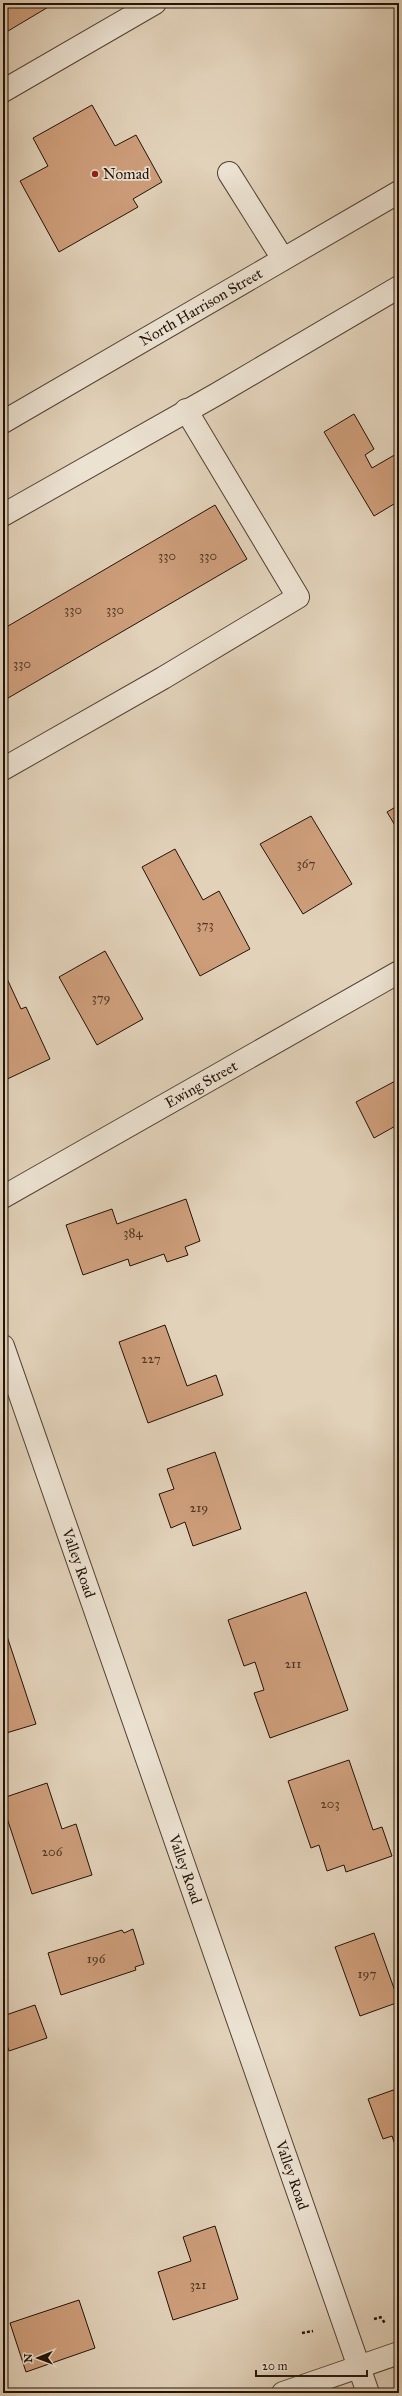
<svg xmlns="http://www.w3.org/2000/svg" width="402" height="2396" font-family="'IM FELL Great Primer',serif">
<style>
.building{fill:#ce9e7b;stroke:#221207}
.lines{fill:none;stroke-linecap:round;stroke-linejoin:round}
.minor-casing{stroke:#524234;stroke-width:24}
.path{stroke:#221207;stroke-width:2.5;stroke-dasharray:3 2;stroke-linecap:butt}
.minor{stroke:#ece2d2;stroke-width:22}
.poi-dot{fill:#8f2418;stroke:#ece2d2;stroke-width:1.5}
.labels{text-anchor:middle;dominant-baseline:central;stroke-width:3.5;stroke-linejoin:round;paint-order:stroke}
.number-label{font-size:13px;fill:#4d3524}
.poi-label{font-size:15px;fill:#221207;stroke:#ece2d2;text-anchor:start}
.street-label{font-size:15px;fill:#221207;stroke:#ece2d2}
</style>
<rect width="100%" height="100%" fill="#e2d2ba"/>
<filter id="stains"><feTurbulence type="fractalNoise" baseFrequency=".005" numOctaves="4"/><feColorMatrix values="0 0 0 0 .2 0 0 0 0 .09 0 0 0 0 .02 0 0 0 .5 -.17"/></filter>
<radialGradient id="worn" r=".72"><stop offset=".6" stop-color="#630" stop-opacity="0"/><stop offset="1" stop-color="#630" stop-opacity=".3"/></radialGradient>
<path class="building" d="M3,3H55L3,34Z
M92,105L115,146L136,135L162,182L133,199L138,207L59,252L20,181L48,166L33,138Z
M354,414L374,449L365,455L372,468L398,453L399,455V501L374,516L324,432Z
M215,505L247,559L3,701V629Z
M399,805V832L387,812Z
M311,816L352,884L303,914L260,844Z
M175,849L203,900L219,891L250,949L200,976L142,867Z
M105,951L143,1019L97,1045L59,977Z
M3,970L21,1009L26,1007L50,1059L3,1081Z
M399,1079V1124L374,1138L356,1102Z
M186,1199L200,1241L185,1247L188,1255L167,1262L164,1254L130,1266L128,1259L83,1275L66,1225L112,1209L117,1224Z
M165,1325L187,1386L216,1375L223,1395L148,1423L119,1342Z
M215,1452L241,1529L193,1546L185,1522L171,1528L159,1494L174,1489L167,1469Z
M306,1592L348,1710L270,1738L254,1693L264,1690L255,1662L244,1666L228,1620Z
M3,1624L36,1724L3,1734Z
M349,1760L373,1830L382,1827L392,1856L346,1872L344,1865L327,1871L319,1845L311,1848L288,1781Z
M47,1783L62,1829L76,1824L92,1875L32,1894L3,1806V1798Z
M133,1929L144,1964L135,1967L136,1970L61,1995L48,1953L122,1930L124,1933Z
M374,1933L399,2002L360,2016L335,1947Z
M35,2005L47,2038L9,2051L3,2033V2016Z
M399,2088V2156L392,2136L383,2139L368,2099Z
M215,2226L238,2299L173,2320L158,2272L191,2261L183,2237Z
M79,2300L95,2348L26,2372L10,2323Z"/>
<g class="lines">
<defs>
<g id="minor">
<path d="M3,91L155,3"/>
<path d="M229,173L283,259"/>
<path id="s1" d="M3,422L399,192"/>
<path d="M3,515L217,394L399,287"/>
<path d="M3,769L163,678L298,597L186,410"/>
<path id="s2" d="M3,1197L399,972"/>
<path id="s3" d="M3,1346L368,2393"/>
<path d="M283,2393L399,2353"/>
</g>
</defs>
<use href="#minor" class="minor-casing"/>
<path class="path" d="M374,2319L382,2317
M383,2320L385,2324
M302,2333L313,2331"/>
<use href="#minor" class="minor"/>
</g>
<circle class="poi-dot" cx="95" cy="174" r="4"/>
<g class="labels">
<g class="number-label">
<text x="167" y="556">330</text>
<text x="208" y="556">330</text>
<text x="73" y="610">330</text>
<text x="115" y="610">330</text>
<text x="22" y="664">330</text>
<text x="306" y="864">367</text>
<text x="205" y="925">373</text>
<text x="101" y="998">379</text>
<text x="133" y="1233">384</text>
<text x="151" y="1359">227</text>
<text x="199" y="1508">219</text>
<text x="293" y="1664">211</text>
<text x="330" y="1804">203</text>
<text x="52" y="1852">206</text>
<text x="96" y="1959">196</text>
<text x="367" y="1974">197</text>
<text x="198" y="2285">321</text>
</g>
<g class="poi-label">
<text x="103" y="174">Nomad</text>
</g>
<g class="street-label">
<text stroke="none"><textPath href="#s1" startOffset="229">North Harrison Street</textPath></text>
<text stroke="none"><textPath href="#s2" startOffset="228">Ewing Street</textPath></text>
<text stroke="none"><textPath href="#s3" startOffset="230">Valley Road</textPath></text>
<text stroke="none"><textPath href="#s3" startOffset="554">Valley Road</textPath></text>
<text stroke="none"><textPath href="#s3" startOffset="878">Valley Road</textPath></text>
</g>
</g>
<rect width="402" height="2396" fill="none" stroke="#e2d2ba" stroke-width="16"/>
<rect x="4" y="4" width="394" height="2388" fill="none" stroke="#221207" stroke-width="2"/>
<rect x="8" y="8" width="386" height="2380" fill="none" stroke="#221207"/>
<g transform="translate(38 2358) rotate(269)" stroke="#ece2d2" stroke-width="3" paint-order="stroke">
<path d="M0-3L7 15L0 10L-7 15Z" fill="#221207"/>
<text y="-6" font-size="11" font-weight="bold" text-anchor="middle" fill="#221207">N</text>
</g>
<path d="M256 2370v6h111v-6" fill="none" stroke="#221207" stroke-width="2"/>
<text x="262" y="2370" font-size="12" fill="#221207" stroke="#ece2d2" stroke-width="3" paint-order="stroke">20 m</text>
<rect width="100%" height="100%" filter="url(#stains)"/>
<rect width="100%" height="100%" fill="url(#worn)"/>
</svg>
